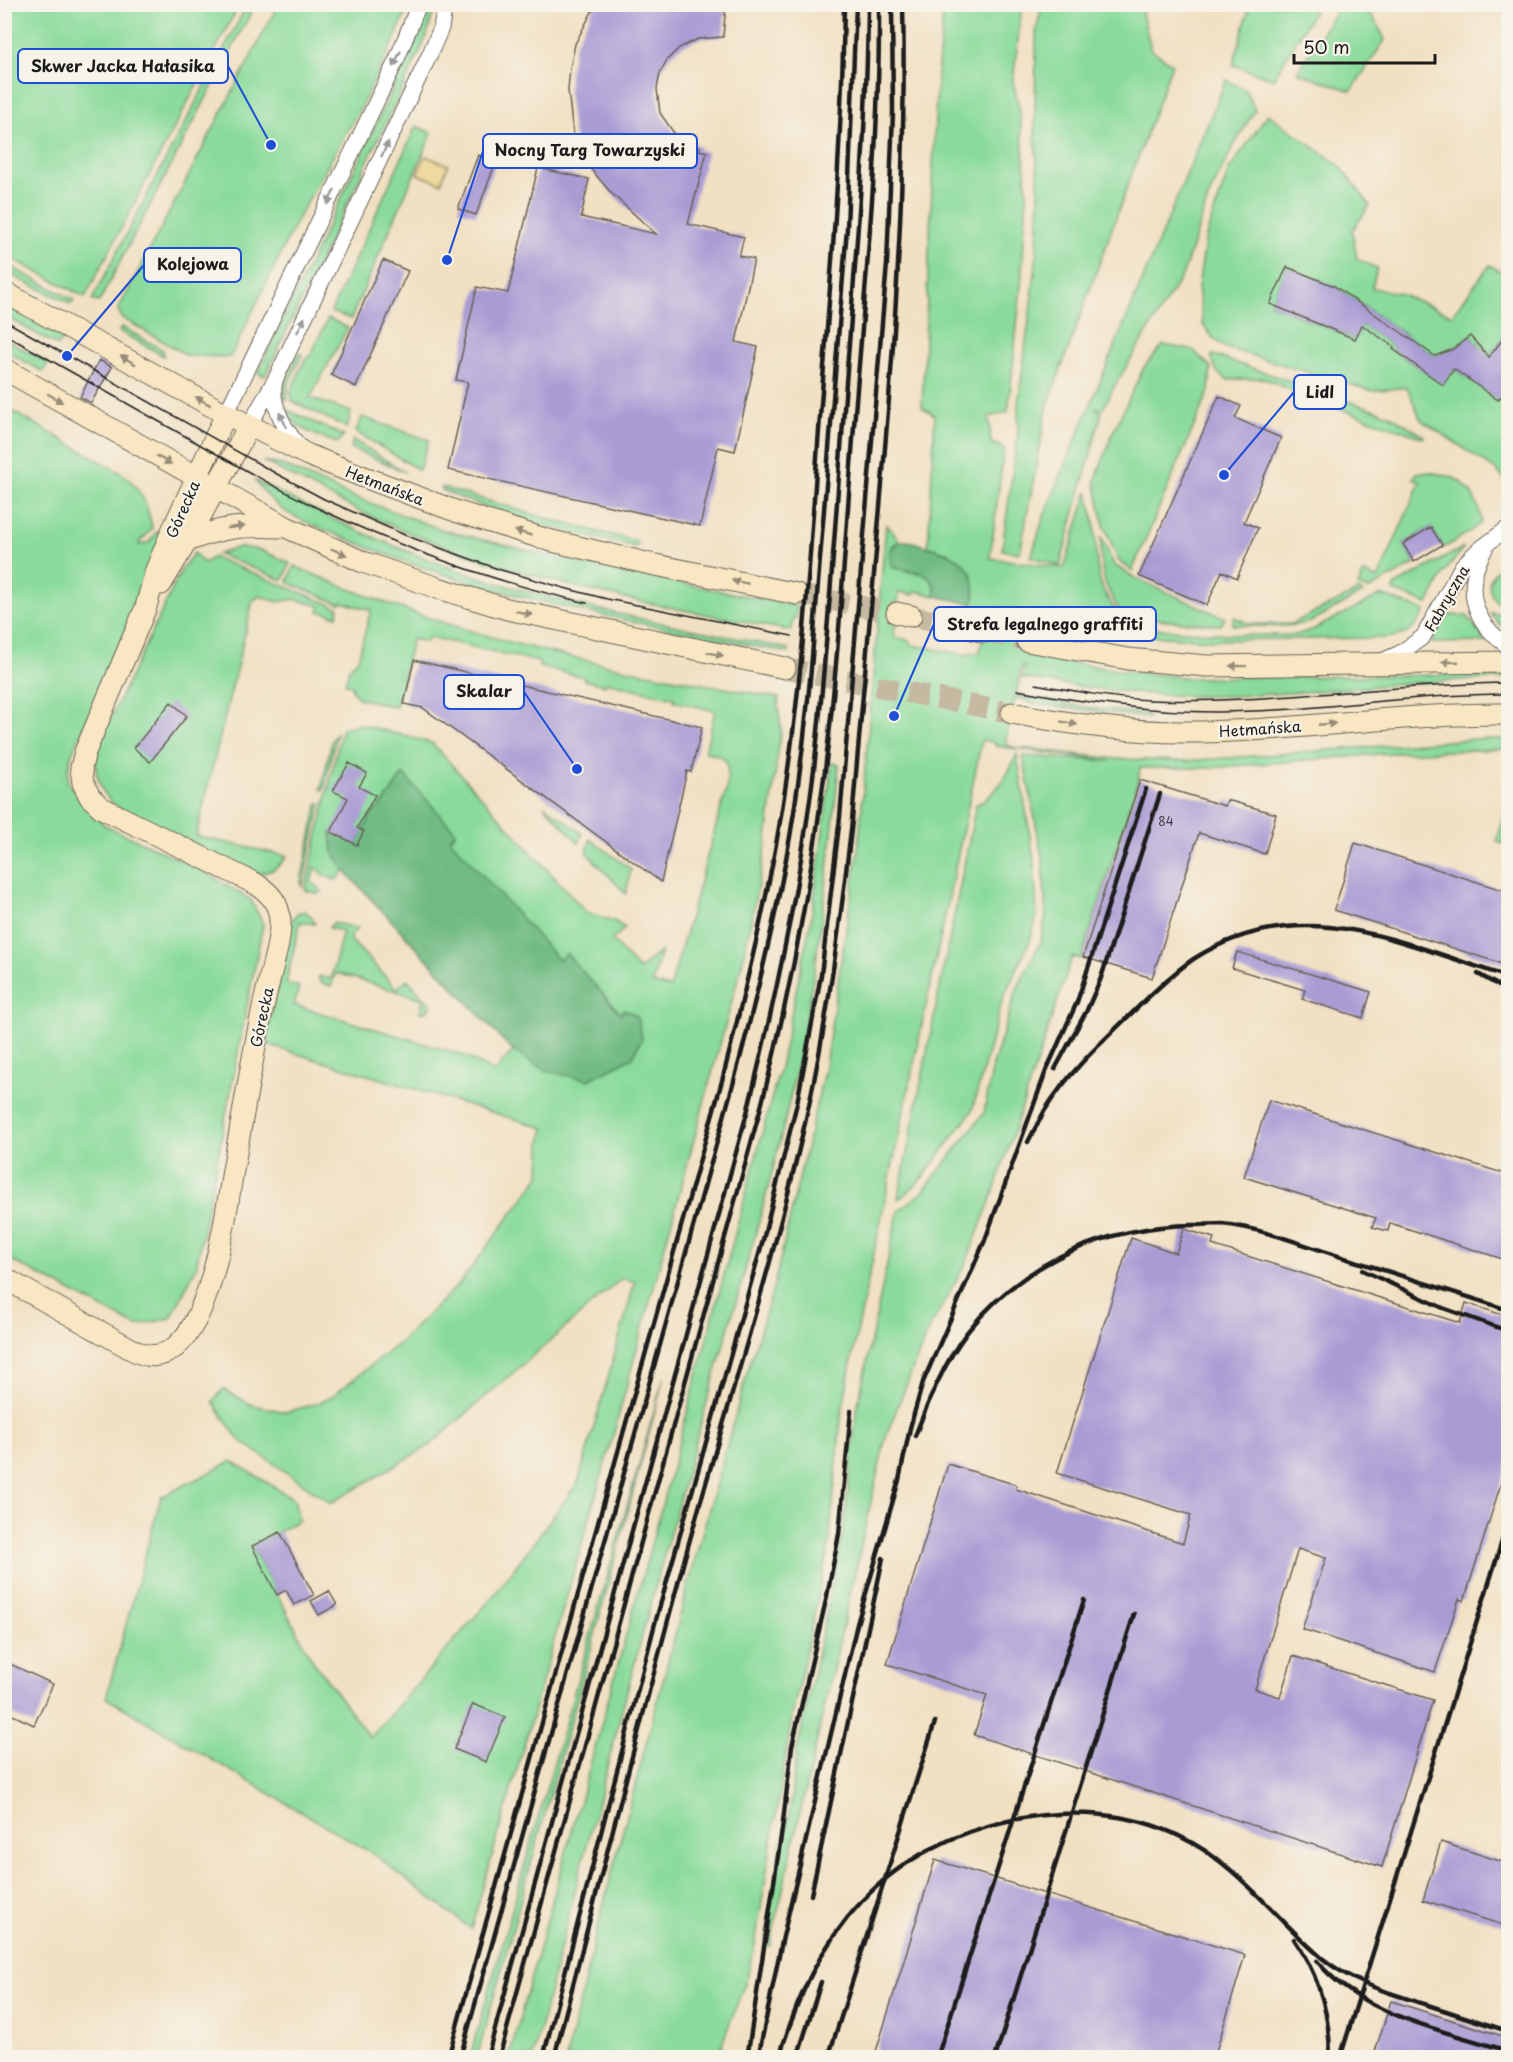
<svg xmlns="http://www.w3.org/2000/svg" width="1513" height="2062" font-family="'Playpen Sans',sans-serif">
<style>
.green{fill:#8adb9b;stroke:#537c5c;stroke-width:1.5}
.forest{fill:#6fbb83;stroke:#466c50;stroke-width:1.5}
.sand{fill:#eeda9e;stroke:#857b5d;stroke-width:1.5}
.building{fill:#a99bd4}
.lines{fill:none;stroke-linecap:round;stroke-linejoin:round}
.secondary-tunnel{stroke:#c6b9a1;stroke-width:21;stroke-dasharray:21 10;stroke-linecap:butt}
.street-casing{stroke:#676156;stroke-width:17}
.secondary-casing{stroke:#676156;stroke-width:23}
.street{stroke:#fff;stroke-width:15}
.secondary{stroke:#f9e7c3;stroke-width:21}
.tram{stroke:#1c1c1c;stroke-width:1.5}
.rail{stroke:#1c1c1c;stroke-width:4.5}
.oneway{fill:#999}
.oneway2{fill:#968c78}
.labels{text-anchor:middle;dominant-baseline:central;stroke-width:4.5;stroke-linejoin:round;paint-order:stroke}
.number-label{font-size:12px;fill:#3f3c4a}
.street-label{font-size:15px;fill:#1c1c1c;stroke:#f7f3e8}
.leader{fill:none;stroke:#1d4ed8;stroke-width:2}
.callout-dot{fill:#1d4ed8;stroke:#f7f3e8;stroke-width:2}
.callout{fill:#f7f3e8;stroke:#1d4ed8;stroke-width:2}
.callout-label{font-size:16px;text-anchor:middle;font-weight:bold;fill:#1c1c1c}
</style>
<rect width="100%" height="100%" fill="#f7f3e8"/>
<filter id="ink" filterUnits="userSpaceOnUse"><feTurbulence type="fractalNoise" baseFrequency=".0167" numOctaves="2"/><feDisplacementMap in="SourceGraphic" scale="12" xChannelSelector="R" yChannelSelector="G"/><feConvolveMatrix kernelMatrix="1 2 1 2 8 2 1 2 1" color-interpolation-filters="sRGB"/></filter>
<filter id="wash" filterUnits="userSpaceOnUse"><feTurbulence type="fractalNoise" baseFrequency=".008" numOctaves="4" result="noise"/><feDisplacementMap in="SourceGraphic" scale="24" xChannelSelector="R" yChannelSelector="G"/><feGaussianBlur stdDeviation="1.35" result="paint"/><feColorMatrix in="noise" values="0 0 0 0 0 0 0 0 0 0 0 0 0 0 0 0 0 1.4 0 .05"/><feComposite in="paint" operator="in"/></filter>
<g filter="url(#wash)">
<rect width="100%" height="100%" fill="#f1e0c2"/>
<path class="green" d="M4,5H239L85,297L5,255Z
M247,5H255L100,300L98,302L92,300Z
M278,5H409L396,36L361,107L298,218L232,354L230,357L188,356L122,318L118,310Z
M428,5H434C432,20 428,33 422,47L265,376L258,373L260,368L420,32Z
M944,5H1022L1013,82L1020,111L1027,195L1021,287L1008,412L989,417L991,443L1004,448L990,558L1064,568L1088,491C1090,503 1094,516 1095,529C1097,564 1094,585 1119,614L1108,613L1050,620L1049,616L1038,614L1034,620H1031L1024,654L1115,670L1190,678L1508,674V679C1412,679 1317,695 1221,696C1154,697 1088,689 1022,678L1025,667L1022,666L1016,695L1091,708L1145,714L1149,718L1028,703V701L1015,698L1005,744L1022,750L1023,748L1116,759L1186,761L1474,739H1508V749L1393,753L1210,768H1140L1138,780L1081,959L1072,957L994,1191L966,1263L927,1333L886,1436L770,1946H765L779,1859L790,1811L796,1755L843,1535L856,1414L898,1211L922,1193L984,1113L993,1065L1017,989L1040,943L1046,917L1043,862L1023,756L1110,761L995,746L996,743L982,740L852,1357L841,1419L829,1545L792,1717L755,1944L747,1978L717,2057L566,2058L603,1906L697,1552L748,1370L774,1286L824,1072L858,852L886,524L900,541L892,546L908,572C925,572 936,577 935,596L916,591L913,595L899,592L894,637L909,640L912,645L967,655L971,652L979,654L989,613V610L975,608L973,604L975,595L949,553L928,547L935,415L922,407L937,77Z
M1042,5H1140L1151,49L1172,64L1047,407L1020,553L1002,550L1018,432V405L1036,265L1039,196L1035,131L1036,32Z
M1250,5H1318L1273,79L1233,65Z
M1340,5C1368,4 1374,16 1385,40L1351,91L1297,72Z
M1226,80L1246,90L1255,110L1233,147L1209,196L1183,274L1115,385L1103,409L1094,407L1102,412L1060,566L1031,557L1044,516Z
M1268,114L1340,166L1370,205L1352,231L1357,259L1377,268L1372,288L1398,293L1452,315L1490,265L1508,276V331L1490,355L1470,336L1453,349L1436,356L1336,287L1287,267L1270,304L1355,339L1362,325L1394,347L1393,350L1443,384L1454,369L1508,407V483L1495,469L1421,420L1407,387L1372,391L1226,348L1213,338L1203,325L1198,287L1206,236L1229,170Z
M416,126L432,133L351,319L331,312Z
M5,264L74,300L71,304L5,272Z
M5,305L63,338L58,346L5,316Z
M328,318L348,328L310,398L351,412L347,428L292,401L291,392L294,384L304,361L311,355Z
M122,327L163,350L164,356L119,331Z
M5,339L48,363L43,372L5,350Z
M1163,345L1193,350L1211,367L1209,391L1132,571L1118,560L1104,525L1095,481L1114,430L1144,367Z
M298,354H302L288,385L287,400L283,398L285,383Z
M1213,355L1390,415L1424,436L1423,438L1307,397L1263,378L1227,380L1217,372L1211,357Z
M5,407L123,474C141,489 148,505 152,528L143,539H141L139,545L148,543L157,532L163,535L107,678L72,753L68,770V783L104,825L200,869L251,900L263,924L196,1268L171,1318L136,1326L5,1257L4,858L7,854L4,853Z
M285,409L344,436L337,443C315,435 296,430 285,409Z
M362,417L429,440L419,470L356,432Z
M353,440L405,472L351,448Z
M263,461L282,465L346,494L443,530L583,564L797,606L796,618H793L792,631C709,614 625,601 543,578C483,561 424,541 368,515C332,499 298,479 263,461Z
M1425,472C1447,474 1465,478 1475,500C1479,508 1481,514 1481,523L1469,532L1444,548L1431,527L1403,544L1415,564L1368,590L1358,586L1364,573L1378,579L1420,482L1413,479L1417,473Z
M254,480C326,517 398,551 475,576C577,609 684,627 789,649V653C645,624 498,600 362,545C339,535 302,523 283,510C272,502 263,491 254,480Z
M442,487L555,521L637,541L636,547C570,533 504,517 442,490Z
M1101,536L1114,565L1135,578L1225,618L1221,625L1171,621L1122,614C1102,586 1100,569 1101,536Z
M239,547L260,550L290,563L284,579L282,580L218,554Z
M1464,547L1444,573L1428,604L1394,591V586Z
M194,553L204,563L213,557L339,608L337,616L319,611L320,606L294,599L278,602L260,596L253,600L196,836L287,856C278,869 269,874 253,873L115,806C96,788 92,765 100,740L183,567Z
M1508,563V610C1496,604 1483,589 1493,575C1496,569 1503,566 1508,563Z
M294,566C354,592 415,615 478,633C576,662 678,679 779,698L778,705L781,728L766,846L743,960L616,1425L471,1929L372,1853L106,1698L161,1497L232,1461L294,1499L299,1520L252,1547L313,1661L370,1738L495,1594L578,1483L635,1282L622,1278L429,1446L331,1503L238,1439L213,1402L223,1389L252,1405L286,1412L316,1404L331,1397L398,1344L460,1283L540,1176L541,1143L544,1128L271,1046L265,1039L293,919L297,913L305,911L311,916L315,924L300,922L286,983L299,987L294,1005L463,1055L494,1072L513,1051L345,871L336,880L326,876L315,867L311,882L322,891L318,894L305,890L342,728L359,724L432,743L586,912L614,921L625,928L612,940L639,970L661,951L652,983L670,988L727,787C727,762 733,758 705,752L715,711L674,701V698L606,682L605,685L584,680V677L539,667V662L429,637L427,642L412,639L396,707L358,698L352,690V685L345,684L349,668L358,659L371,610L341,602L340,604L289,583L288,581Z
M1357,590L1363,593L1310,622C1285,629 1259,626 1233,625L1232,624L1234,617L1250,624H1291L1355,593Z
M1381,595L1425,611C1414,632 1407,636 1384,638L1211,640L1138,635L1088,636L1042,628L1091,621L1114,622L1170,630L1242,635H1295L1312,630Z
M1490,613H1499L1508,617V630L1499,624Z
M1447,615L1467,616L1486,642L1432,643Z
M337,732L324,790L321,789L332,740Z
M1017,754L1034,860L1037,916L1030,941L1003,998L972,1111L924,1176L904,1196L898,1199L976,805C997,794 1008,775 1017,754Z
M832,763L839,764C829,868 817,973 795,1075C767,1208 724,1338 688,1469C633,1664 582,1861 533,2057H509L657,1524L780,1067L811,920Z
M1508,802V840L1504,839L1503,844L1497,841Z
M318,803H321L302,888L301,881Z
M544,805L582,833L579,843Z
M590,839L631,869L626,894L587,853Z
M333,923L358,928L349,938L397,989L407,979L431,1005L426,1012H420L423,999L336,973L331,986L320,982L318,976L331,979L343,931L329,928Z
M664,1377L589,1656L477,2057H470Z"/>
<path class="forest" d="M900,541C917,541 917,544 932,548C962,557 980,569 973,604L935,596C936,568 914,573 894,568C886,557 888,548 900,541Z
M403,774L456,832L450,839L559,960L566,953L621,1014L624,1009L637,1016L642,1038L633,1057L589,1080L547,1071L513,1051L345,871L333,852L331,832L357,844L371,815L385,801Z"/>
<path class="sand" d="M425,156L448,165L441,183L417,174Z"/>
<g id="blocks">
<path class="building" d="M596,4H726L723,37L698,39L679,48L667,60L660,73L657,89L660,113L676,136L700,147L699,150L707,152L688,224L744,237L739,256L754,259L736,342L758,347L735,451L718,447L700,526L448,470L468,382L456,380L477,287L508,293L538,168L589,179L581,217L656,234L612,194L584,161L573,133L568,90L570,68L575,44Z
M478,155L496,162L476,215L458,209Z
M383,260L408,271L356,387L331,375Z
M1287,267L1334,286L1435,356L1453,349L1470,336L1489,357L1509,331V387L1498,400L1454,369L1443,385L1393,349L1394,347L1362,325L1355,339L1270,304Z
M99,360L112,367L91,403L80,397Z
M1219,396L1241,406L1235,418L1281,438L1244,522L1258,528L1237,578L1222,571L1207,605L1139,576Z
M1431,527L1442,545L1414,562L1403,544Z
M414,660L702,727L691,772L687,771L661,882L423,708L404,704Z
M171,702L187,716L150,762L134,748Z
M349,763L367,773L359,787L375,795L357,828L364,831L357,845L331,832L348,798L333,791Z
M1140,780L1225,806L1227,800L1276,814L1265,854L1199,833L1152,978L1083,957Z
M1355,843L1509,892V966L1334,910Z
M1237,952L1371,992L1363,1018L1302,999L1305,990L1232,968Z
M1269,1100L1509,1175V1261L1390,1223L1388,1231L1372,1227L1376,1218L1244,1177Z
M1184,1229L1214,1238L1212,1245L1460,1323L1466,1303L1509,1317V1458L1464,1601L1459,1599L1435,1672L1302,1629L1326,1558L1298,1549L1255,1689L1280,1697L1293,1656L1433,1700L1382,1867L974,1735L987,1695L887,1664L948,1464L1017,1485L1016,1489L1183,1543L1191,1515L1057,1473L1131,1238L1176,1253Z
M280,1532L314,1595L294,1605L286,1590L277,1595L252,1546Z
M329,1591L337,1605L319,1615L311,1601Z
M4,1661L53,1684L34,1725L4,1711Z
M473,1704L505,1717L486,1762L454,1749Z
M1441,1842L1509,1864V1927L1423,1900Z
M935,1860L1245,1955L1214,2058H874Z
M1391,2001L1509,2038V2058H1373Z"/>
</g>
</g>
<g filter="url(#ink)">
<use href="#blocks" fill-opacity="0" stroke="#676156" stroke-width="1.5"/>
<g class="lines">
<path class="secondary-tunnel" d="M797,594L897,613
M911,616L973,629
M985,632L1027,641
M785,668L1012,713"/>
<defs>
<path id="street" d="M275,381C269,404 287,434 303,450
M226,414L397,59L419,4
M249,426L276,378L429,56L441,28L445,4
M1485,549C1463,587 1472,622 1508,646
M1382,661L1400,653L1423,637L1462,566L1476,552L1508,528"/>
<path id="secondary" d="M4,292L226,414L308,455L364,477L458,512L548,540L646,563L797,594
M4,369L286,527L363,562L438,588L507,609L785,668
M187,541C222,527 244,525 280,527
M161,584L187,541L249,426
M897,613L911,616
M973,629L985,632
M1027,641L1128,659L1207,666L1508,662
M1012,713C1069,724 1126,732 1184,732C1293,732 1400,713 1508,714
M4,1278L133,1350C206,1389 226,1212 233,1170C240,1132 246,1095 253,1058C258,1030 264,1001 271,973C275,956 281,938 280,920C279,903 270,893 256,884L102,808L90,797L83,783L81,768L85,752L146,607L156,570L172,531L226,414"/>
</defs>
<use href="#street" class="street-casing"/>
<use href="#secondary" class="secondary-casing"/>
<use href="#street" class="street"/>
<use href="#secondary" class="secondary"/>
<path class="tram" d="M4,320L277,474L324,499L407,536L501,570L564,588L607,599L792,636
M4,334C66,369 128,404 190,439C235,464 280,491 326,512C410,551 497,583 587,603
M1036,684C1073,691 1111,698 1149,700C1269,704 1388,684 1508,683
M1017,690C1083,702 1148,712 1216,712C1314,712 1411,694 1508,694"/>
<path class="rail" d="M1478,974L1508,991
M1055,1069L1087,1010L1101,978L1160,794
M1028,1142C1033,1132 1039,1121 1045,1110C1068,1073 1102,1042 1133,1012C1152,994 1172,973 1195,958C1302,892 1401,943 1508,977
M1362,1270L1443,1308L1508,1331
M915,1436C929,1400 944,1362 968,1331C1025,1261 1105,1226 1194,1225C1203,1225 1213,1224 1222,1224C1256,1227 1302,1244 1335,1255C1393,1273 1451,1291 1508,1310
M811,1895L883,1558
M1294,1939C1319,1975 1330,2014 1330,2058
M1317,1961C1360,2015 1445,2031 1508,2051
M448,2058L723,1077C749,975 774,873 788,769C805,652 811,534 820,417C831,280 842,142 844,4
M460,2058L734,1081C754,1007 772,934 786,859C798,796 805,733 811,669L847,228L856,4
M487,2058L748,1109C776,997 800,884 814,769C827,654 834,538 843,423C853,284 867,144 868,4
M499,2058L762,1103C790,993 811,882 825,770C839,656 845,541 854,426C865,286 880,145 879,4
M543,2058L654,1627L763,1240L797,1103L821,975L840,817L887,264L893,112L892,4
M554,2058C598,1888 641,1718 687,1550C728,1402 776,1256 809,1105C829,1011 841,916 852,821C874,549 909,277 903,4
M747,2058L782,1830L792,1746L827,1596L839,1534L851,1411
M758,2058L782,1941L857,1624L899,1480L910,1428L923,1382L985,1240L1046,1071L1077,1002L1146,789
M779,2058C797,1999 819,1947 862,1901C936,1820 1080,1788 1179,1836C1237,1863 1274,1917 1322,1958C1351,1982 1386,1992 1421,2003C1450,2012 1479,2022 1508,2031
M797,2058L821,1982
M828,2058L935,1722
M937,2058L1084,1600
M995,2058L1134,1614
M1340,2058L1508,1522"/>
</g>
<defs><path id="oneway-solid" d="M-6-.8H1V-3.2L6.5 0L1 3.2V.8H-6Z" transform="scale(1.5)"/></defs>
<g class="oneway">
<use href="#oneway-solid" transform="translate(397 59) rotate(115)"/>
<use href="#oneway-solid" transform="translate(385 149) rotate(-64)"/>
<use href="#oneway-solid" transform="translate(331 197) rotate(116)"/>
<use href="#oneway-solid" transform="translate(301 325) rotate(-64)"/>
<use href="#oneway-solid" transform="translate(283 420) rotate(-116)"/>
</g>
<g class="oneway2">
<use href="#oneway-solid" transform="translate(128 360) rotate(-151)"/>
<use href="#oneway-solid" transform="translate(55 398) rotate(30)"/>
<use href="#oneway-solid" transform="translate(203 401) rotate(-151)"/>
<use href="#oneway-solid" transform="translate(164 460) rotate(29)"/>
<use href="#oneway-solid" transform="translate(236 527) rotate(-8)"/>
<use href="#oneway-solid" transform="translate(523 533) rotate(-164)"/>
<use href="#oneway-solid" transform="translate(339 552) rotate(23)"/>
<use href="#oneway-solid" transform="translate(740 582) rotate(-168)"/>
<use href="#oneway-solid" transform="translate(524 613) rotate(14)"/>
<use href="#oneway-solid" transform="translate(715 654) rotate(12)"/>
<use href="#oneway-solid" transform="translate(1450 662) rotate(178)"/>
<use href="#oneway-solid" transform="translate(1238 666) rotate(-179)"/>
<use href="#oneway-solid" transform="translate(1069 723) rotate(10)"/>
<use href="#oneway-solid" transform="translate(1327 724) rotate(-5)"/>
</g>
</g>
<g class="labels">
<g class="number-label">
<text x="1166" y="821">84</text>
</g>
<g class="street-label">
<text transform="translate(385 485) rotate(21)">Hetmańska</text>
<text transform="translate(182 509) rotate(-66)">Górecka</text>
<text transform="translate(1446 598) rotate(-60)">Fabryczna</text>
<text transform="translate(1260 728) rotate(-4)">Hetmańska</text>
<text transform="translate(261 1017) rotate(-78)">Górecka</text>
</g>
</g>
<path class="leader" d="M271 145L228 66M447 260L483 151M67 356L144 265M1224 475L1294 392M894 716L934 624M577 769L524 692"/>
<g class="callout-dot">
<circle cx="271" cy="145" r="6"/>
<circle cx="447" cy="260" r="6"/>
<circle cx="67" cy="356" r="6"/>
<circle cx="1224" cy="475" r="6"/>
<circle cx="894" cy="716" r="6"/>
<circle cx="577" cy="769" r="6"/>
</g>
<g class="callout">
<rect x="18" y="49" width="210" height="34" rx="6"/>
<rect x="483" y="134" width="214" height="34" rx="6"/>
<rect x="144" y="248" width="97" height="34" rx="6"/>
<rect x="1294" y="375" width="52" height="34" rx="6"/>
<rect x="934" y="607" width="222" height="34" rx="6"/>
<rect x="444" y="675" width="80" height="34" rx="6"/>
</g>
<g class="callout-label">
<text x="123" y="72">Skwer Jacka Hałasika</text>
<text x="590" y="156">Nocny Targ Towarzyski</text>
<text x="193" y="270">Kolejowa</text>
<text x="1320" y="398">Lidl</text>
<text x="1045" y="630">Strefa legalnego graffiti</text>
<text x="484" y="697">Skalar</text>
</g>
<rect width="1513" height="2062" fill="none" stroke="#f7f3e8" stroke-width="24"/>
<path d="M1294 54v9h141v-9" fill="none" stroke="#1c1c1c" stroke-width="3"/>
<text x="1303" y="54" font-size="18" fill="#1c1c1c" stroke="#f7f3e8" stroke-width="4.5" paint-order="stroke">50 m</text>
</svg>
